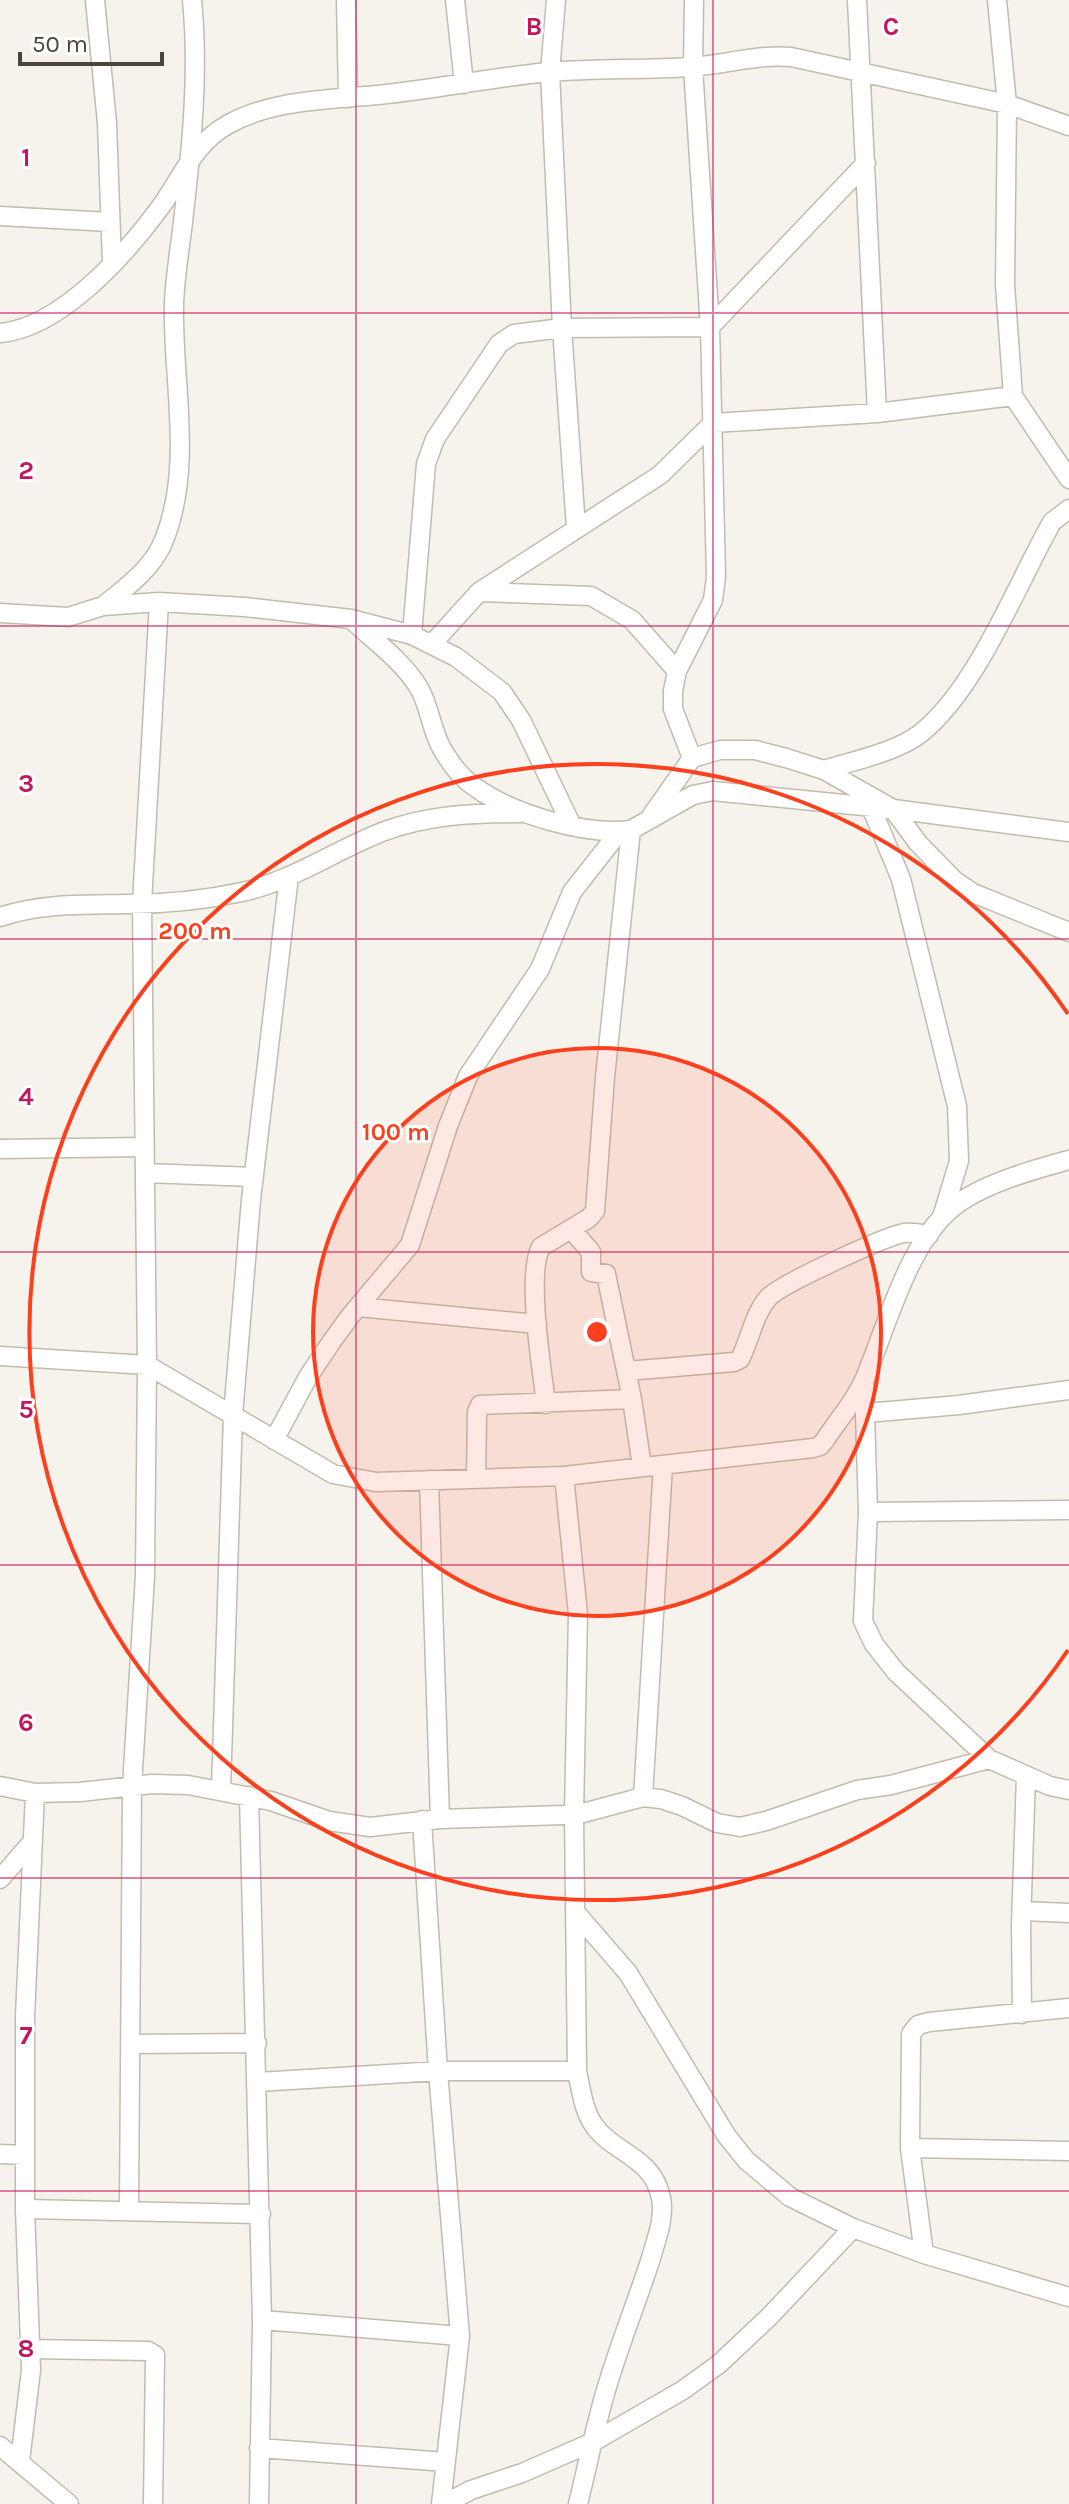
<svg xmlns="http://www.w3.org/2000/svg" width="1069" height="2504" font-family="Karla,sans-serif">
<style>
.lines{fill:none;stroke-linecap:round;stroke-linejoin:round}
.street-casing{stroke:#c2bbae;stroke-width:21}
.street{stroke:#fff;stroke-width:18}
.grid{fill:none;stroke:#c2185b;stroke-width:2;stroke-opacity:0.55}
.ring{fill:none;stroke:#fc3f1d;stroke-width:4}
.grid-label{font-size:26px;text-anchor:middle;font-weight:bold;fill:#c2185b;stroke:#fff;stroke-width:6;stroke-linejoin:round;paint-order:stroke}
.centre{fill:#fc3f1d;stroke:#fff;stroke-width:4}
.ring-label{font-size:24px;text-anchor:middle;font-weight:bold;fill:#fc3f1d;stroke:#fff;stroke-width:6;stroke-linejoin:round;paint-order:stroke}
</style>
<rect width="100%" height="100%" fill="#f6f3ec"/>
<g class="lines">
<defs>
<path id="street" d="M95,0L107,123L112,264
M346,0L348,98
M455,0L464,84
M556,0L550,72L562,328L576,528
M857,0L877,413
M997,0L1007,104L1005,285L1013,396L1069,479
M0,216L110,222
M0,333C60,328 125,255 159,209C181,180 193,144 227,125C274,98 335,100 387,94C441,88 495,77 549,72C596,68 643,70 689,67C724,65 756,54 791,57L1007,104L1069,126
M479,592L591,596L632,620L677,671
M103,606C126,588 154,567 164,540C194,465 172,381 174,304C175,274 181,243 184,213C192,143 199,70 192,0
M0,613L68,617L103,606L159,602L245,607L351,619L412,635L456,657L502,692L521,720L572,826
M351,619C373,640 403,661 419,688C429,705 431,727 440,745C448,760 461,778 475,787C512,814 586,836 631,830L693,795L713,791L893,809L1069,832
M412,635L426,464L435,439L499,344L514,334L562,328L710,327L866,163
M432,644L479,592L660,475L713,423L877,413L1013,396
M692,758L673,709V691L677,671L713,600L716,577L710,327L693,67L694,0
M824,770C853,761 897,752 921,733C977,688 1016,586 1052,522L1069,509
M871,807L901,879L957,1106L959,1161L942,1217
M652,815L692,758L720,750H755L786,758L824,770L893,809L918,843L955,881L973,893L1069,932
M0,917C42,903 83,905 126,904C164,904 205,900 242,892C292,881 334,851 382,832C427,815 471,813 520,813
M0,1149L145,1147
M145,1173L254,1177
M571,1229L591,1252V1272L606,1274L632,1399L642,1467
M358,1307L537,1324
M0,1356L147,1365L333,1474L376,1482L564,1476L813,1448L820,1446L825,1440C838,1420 856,1400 865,1378C888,1324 909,1236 960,1202C989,1182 1036,1169 1069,1160
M627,1371L734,1362L740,1359C750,1340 754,1313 769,1297C783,1283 884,1237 904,1233C913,1232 921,1234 929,1235
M864,1381L868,1512L863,1621L874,1644L896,1672L989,1759
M546,1404C542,1370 526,1273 541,1247L589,1218L595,1211L605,1077L631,830
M866,1413L959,1405L1069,1390
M274,1440L308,1377L332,1341L351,1315L410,1245L448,1126L468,1076L540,969L572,892L619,832
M564,1476L578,1614L574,1814L577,2071C581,2089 583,2109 593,2124C613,2154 653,2156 661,2198C665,2218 656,2240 651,2258C636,2305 617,2350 604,2397C594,2432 587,2468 578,2504
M476,1479L477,1412L480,1405L632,1399
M429,1480L440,1819
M868,1512L1069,1510
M0,1786L35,1793L80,1792L152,1784L188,1785L271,1801L329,1821L370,1827L440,1819L564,1815L583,1813L643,1797L661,1799L682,1806L717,1823L740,1827L766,1821L857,1790L891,1785L989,1759L1050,1786L1069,1790
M221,1790L233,1415L251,1200L289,876
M249,1796L262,2320L259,2504
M643,1797L663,1465
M422,1820L438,2071L460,2336L441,2504
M0,1879L33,1841
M1022,1911L1069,1913
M576,1913L628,1973L726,2135L746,2160L790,2197L853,2228L924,2254L1069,2297
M1022,2014L1021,1925L1026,1776
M130,2044L257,2043
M258,2082L438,2071H577
M910,2148L1069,2151
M0,2154L25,2155
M25,2209L261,2214
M129,2211L132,1786L145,1576L147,1365L142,903L159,602
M924,2254L910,2148L911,2034L918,2025L929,2022L1069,2008
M262,2320L460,2336
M30,2349L148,2351L155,2355L153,2504
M0,2446L69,2504
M259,2448L446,2462
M20,2461L31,2370L25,2209V2017L35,1793
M445,2504L471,2490L522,2473L593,2442L683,2390L719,2364L769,2317L853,2228"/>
</defs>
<use href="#street" class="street-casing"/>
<use href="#street" class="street"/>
</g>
<path class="grid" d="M356,0V2504M713,0V2504M0,313H1069M0,626H1069M0,939H1069M0,1252H1069M0,1565H1069M0,1878H1069M0,2191H1069"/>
<circle cx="597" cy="1332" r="284" fill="#fc3f1d" fill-opacity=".12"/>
<g class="ring">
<circle cx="597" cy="1332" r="284"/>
<path d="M1068 1650A568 568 0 1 1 1068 1014"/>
</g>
<g class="grid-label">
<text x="534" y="35">B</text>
<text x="891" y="35">C</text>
<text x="26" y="166">1</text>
<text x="26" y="479">2</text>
<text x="26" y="792">3</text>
<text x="26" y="1105">4</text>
<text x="26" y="1418">5</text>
<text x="26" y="1731">6</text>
<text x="26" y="2044">7</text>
<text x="26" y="2357">8</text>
</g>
<circle cx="597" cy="1332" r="12" class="centre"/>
<g class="ring-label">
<text x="195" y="939">200 m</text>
<text x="396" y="1140">100 m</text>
</g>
<path d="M20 52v12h142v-12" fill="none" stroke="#4b4439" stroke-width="4"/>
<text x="32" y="52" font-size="24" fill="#4b4439" stroke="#ffffff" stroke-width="6" paint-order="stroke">50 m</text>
</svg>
